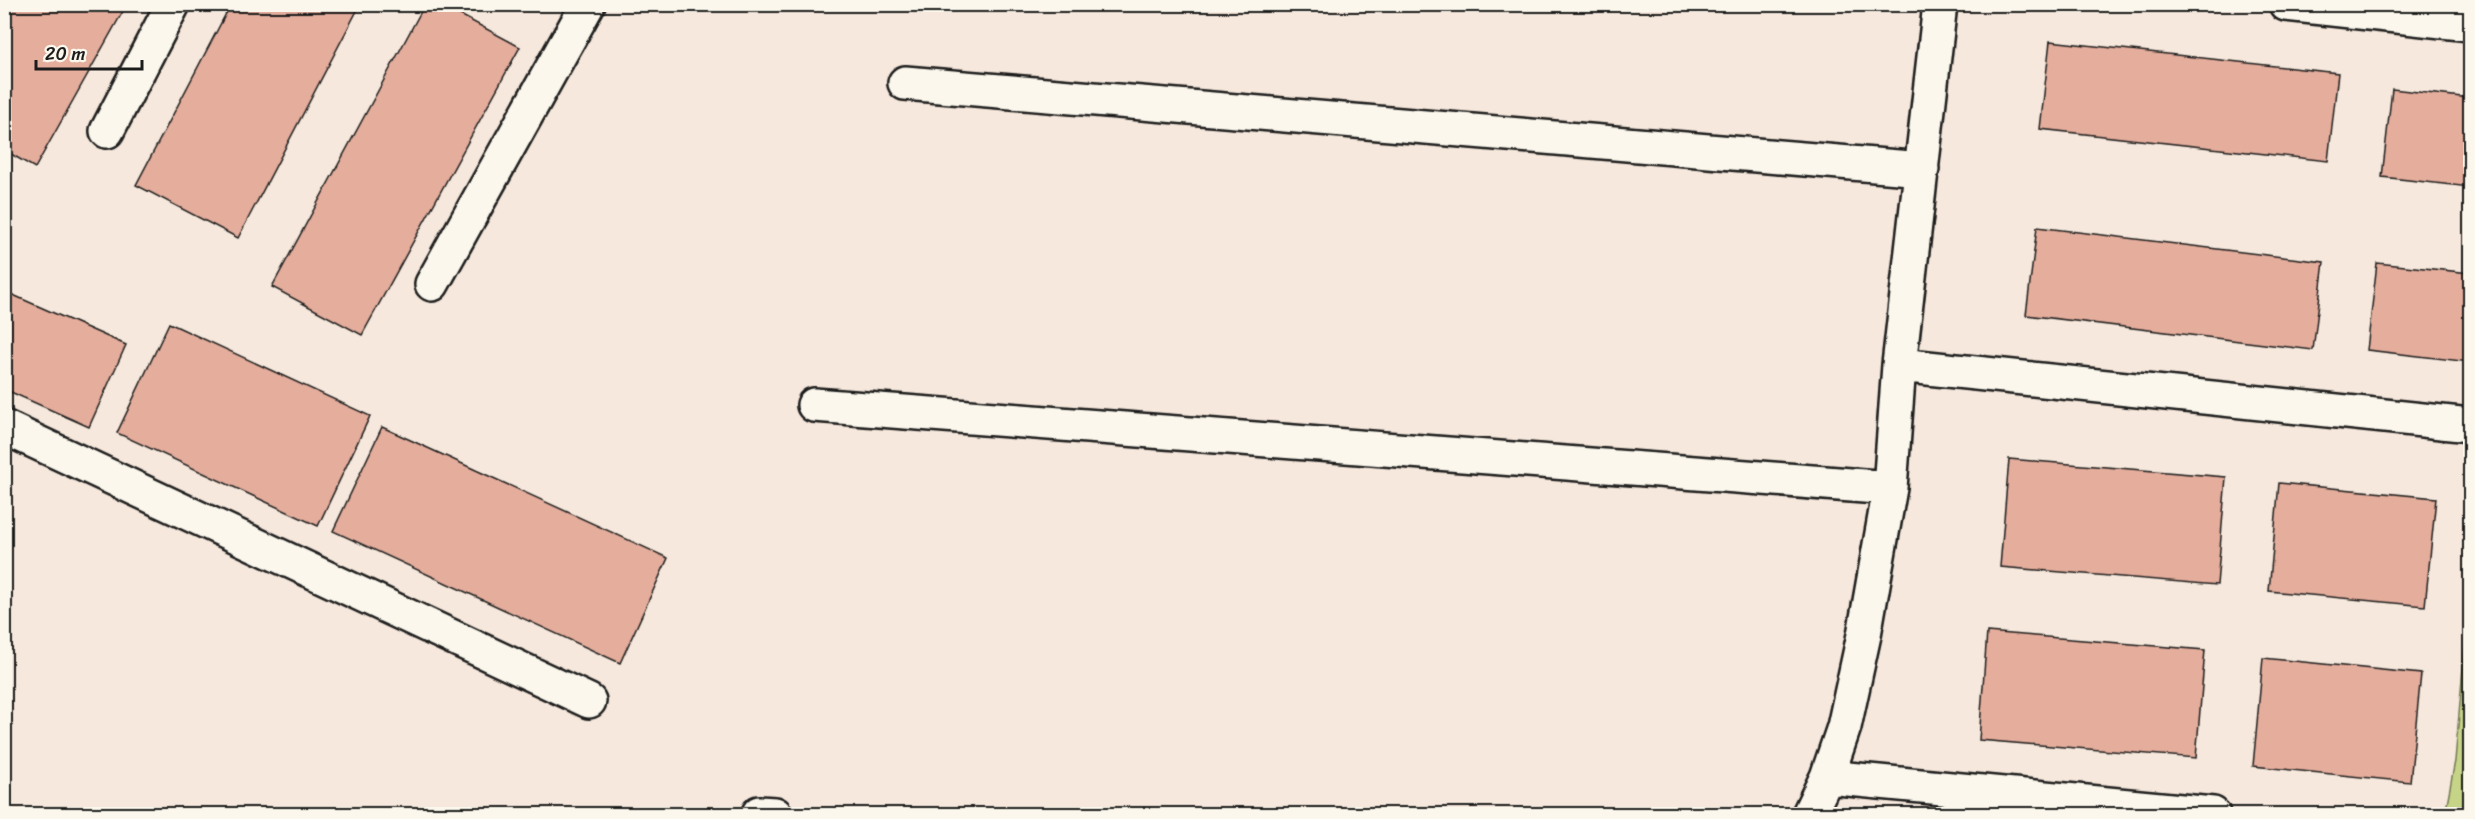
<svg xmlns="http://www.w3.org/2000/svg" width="2475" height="819" font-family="Sriracha,sans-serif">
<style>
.green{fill:#c6d488;stroke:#717852;stroke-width:1.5}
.building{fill:#e4ad9c;stroke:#1c1c1c;stroke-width:1.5}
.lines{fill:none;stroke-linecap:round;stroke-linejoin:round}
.minor-casing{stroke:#1c1c1c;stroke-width:38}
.minor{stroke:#fbf7ec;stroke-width:33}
</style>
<rect width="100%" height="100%" fill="#f6e8dc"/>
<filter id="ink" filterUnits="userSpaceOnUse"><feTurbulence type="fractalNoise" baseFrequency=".0167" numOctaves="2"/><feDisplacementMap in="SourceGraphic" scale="12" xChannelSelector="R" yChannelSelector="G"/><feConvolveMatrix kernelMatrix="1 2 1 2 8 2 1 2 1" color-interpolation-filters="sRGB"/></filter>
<g filter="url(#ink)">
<path class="green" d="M2470,586V814H2445L2455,761Z"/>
<path class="building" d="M8,4H127L35,168L4,150V11Z
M231,4L360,5L238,238L136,185Z
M425,4H440L520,47L362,335L272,287Z
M2050,41L2338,73L2328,161L2040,129Z
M2392,89L2470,98V187L2382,177Z
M2037,227L2324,262L2313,350L2026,315Z
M2377,263L2470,273V362L2367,350Z
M4,291L126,345L89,427L4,389Z
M169,323L370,416L318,526L117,433Z
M382,427L668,558L620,663L333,531Z
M2009,459L2226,477L2217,585L2000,567Z
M2279,483L2436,498L2425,606L2269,591Z
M1987,632L2205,650L2196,758L1979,740Z
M2263,658L2421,674L2410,782L2253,766Z"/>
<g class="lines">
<defs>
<path id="minor" d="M2286,4L2470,24
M905,83L1922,169
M107,131L173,4
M432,284L588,4
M1899,365L2470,425
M814,405L1890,488
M4,427L589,701
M1827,777L2213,814
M759,813L775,814
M1809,814L1827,777L1844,727L1864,635L1890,488L1899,365L1940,4"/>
</defs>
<use href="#minor" class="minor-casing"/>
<use href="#minor" class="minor"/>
</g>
</g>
<rect width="2475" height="819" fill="none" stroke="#fbf7ec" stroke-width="24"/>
<rect x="12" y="12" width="2451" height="795" fill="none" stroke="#1c1c1c" stroke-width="2" filter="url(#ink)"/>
<path d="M36 60v9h106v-9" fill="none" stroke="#1c1c1c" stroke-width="3"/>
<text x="45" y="60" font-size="18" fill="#1c1c1c" stroke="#fbf7ec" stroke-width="4.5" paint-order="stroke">20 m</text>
</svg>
